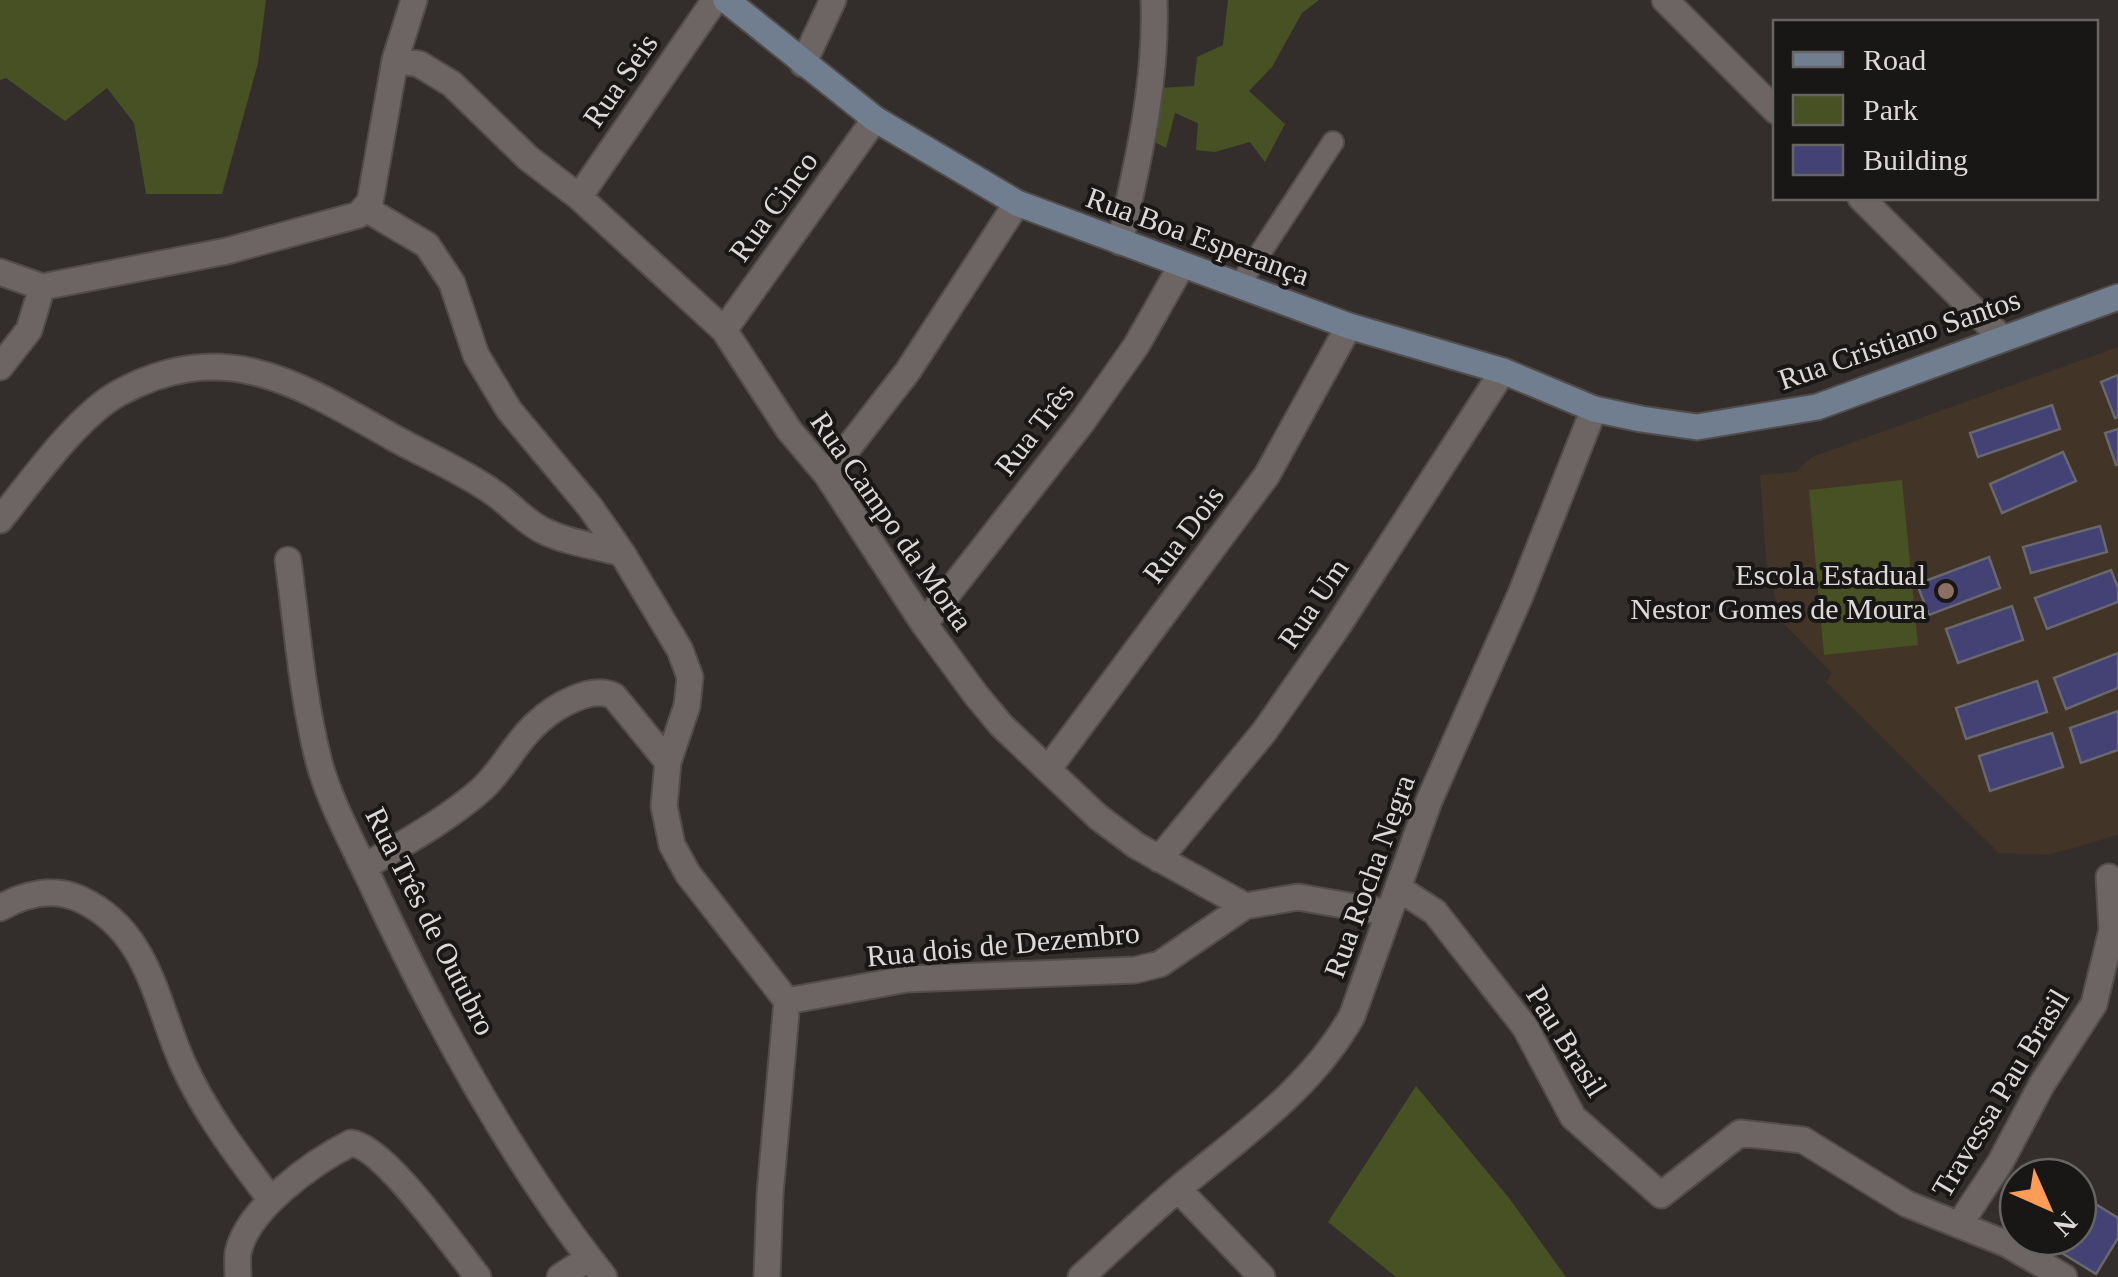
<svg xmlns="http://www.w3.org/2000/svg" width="2118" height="1277" font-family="Georgia,serif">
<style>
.education{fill:#423426}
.green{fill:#475124}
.building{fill:#444174;stroke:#68686e;stroke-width:2.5}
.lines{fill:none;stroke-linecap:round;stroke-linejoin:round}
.lane-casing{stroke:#514d4b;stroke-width:24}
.street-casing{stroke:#514d4b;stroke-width:29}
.secondary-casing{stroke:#514d4b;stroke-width:29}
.lane{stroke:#6c6563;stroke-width:20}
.street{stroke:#6c6563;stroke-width:25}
.secondary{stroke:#717e90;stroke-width:25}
.education-dot{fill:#8d6e63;stroke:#191716;stroke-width:4}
.labels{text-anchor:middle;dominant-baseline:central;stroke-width:8;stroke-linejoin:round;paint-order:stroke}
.street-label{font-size:30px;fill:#ddd9d8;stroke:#191716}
.poi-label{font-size:30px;fill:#ddd9d8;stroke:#191716;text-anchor:end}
</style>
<rect width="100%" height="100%" fill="#332e2c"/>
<path class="education" d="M2118,347V835L2048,855L1999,853L1826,682L1832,673L1782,622L1766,560L1760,475L1796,472L1812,457Z"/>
<path class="green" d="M0,0H266L258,63L222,194H146L134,123L107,88L65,121L6,78L0,80Z
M1228,0H1319L1302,13L1272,67L1249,91L1285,124L1265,162L1250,142L1215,152L1196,150L1198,123L1175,113L1166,148L1149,139L1158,88L1194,86L1197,57L1223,45Z
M1902,480L1918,645L1824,655L1809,490Z
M1416,1086L1509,1198L1566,1277H1396L1328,1222Z"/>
<path class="building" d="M2118,375V417L2115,418L2101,382Z
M2052,405L2060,429L1978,457L1970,433Z
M2118,429V464L2116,465L2105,433Z
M2063,452L2076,481L2002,513L1990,484Z
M2100,526L2107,552L2031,573L2023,547Z
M1989,557L2000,588L1929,615L1917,584Z
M2111,570L2118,588V602L2047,629L2035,598Z
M2012,606L2023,640L1958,663L1946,629Z
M2118,653V688L2066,709L2054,678Z
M2037,681L2047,712L1966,739L1956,708Z
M2118,711V750L2081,763L2070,728Z
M2052,733L2063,767L1990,791L1979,756Z
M2078,1193L2118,1218V1238L2096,1274L2041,1240L2043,1237H2078Z"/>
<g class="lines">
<defs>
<path id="lane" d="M1238,287L1333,142"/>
<path id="street" d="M1665,0L1776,111
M395,60L419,64L452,84L528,158L579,197L724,330L789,430L827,475L924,624L976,695L1001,725L1098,817L1137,846L1245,906L1298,897L1389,913
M803,64L833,0
M579,197L715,0
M1861,198L2001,337
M366,209L427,245L452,283L476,355L509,410L590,507L622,553L680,650L690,677L687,706L668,762L664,806L672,845L688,874L787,1001
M1120,242C1138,161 1157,83 1154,0
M0,272L42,287L227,251L358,215L370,202L395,60L414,0
M724,330L875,119
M0,367L29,330L42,287
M827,475L908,371L1017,203
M0,520C30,483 77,416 119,393C226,335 300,385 394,438C427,456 463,471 494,493C510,504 524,521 542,530C565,542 596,546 622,553
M288,560C297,626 302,696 319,762C329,800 353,844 370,880C433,1016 511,1160 604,1277
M924,624L1083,421L1136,346L1182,265
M1049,768L1267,475L1349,326
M1159,859L1264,732L1336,629L1503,371
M364,867C404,843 447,820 482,789C503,770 516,741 537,723C555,706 591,685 614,696L668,762
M1398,888L1435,912L1525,1027L1573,1117L1661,1195L1740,1133L1803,1140L1907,1204L2007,1244L2064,1277
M0,908C24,894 53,887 80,899C149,931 155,1001 183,1064C205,1113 238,1156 271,1200
M1178,1189L1262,1277
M1959,1225L2000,1163L2042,1084L2094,1004L2112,930L2109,877
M238,1277C238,1270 237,1260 238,1253C247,1209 313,1162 351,1143C384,1146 455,1248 478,1277
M560,1277L589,1258
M767,1277L770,1194L787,1001L907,979L1135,970L1160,964L1245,906
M1081,1277C1113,1248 1145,1217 1178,1189C1242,1135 1310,1090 1352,1016L1429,801L1520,596L1594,409"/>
<path id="secondary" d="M726,0L875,119L1017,203L1349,326L1503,371L1594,409L1641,419L1697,427L1817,407L2118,297"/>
</defs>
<use href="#lane" class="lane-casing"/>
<use href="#street" class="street-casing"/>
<use href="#secondary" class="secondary-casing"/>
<use href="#lane" class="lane"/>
<use href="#street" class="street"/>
<use href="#secondary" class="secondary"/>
</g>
<circle class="education-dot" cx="1946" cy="591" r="10"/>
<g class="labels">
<g class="street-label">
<text transform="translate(620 80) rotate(-55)">Rua Seis</text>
<text transform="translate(773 206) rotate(-54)">Rua Cinco</text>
<text transform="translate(1198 236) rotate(20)">Rua Boa Esperança</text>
<text transform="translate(1899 339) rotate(-19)">Rua Cristiano Santos</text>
<text transform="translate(1034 429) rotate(-52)">Rua Três</text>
<text transform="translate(892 521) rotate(55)">Rua Campo da Morta</text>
<text transform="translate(1183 534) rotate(-53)">Rua Dois</text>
<text transform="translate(1313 603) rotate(-56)">Rua Um</text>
<text transform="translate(1369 876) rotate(-70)">Rua Rocha Negra</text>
<text transform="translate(431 921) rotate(63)">Rua Três de Outubro</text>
<text transform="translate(1003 944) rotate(-5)">Rua dois de Dezembro</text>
<text transform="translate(1567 1041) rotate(58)">Pau Brasil</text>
<text transform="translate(2000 1093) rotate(-59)">Travessa Pau Brasil</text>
</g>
<g class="poi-label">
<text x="1926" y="574">Escola Estadual<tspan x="1926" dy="34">Nestor Gomes de Moura</tspan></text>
</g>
</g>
<rect x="1773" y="20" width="325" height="180" fill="#191716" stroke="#676564" stroke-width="2.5"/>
<rect x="1793" y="52" width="50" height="15" fill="#717e90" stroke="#676564" stroke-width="2.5"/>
<text x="1863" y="70" font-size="30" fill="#ddd9d8">Road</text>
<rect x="1793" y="95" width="50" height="30" fill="#475124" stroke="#676564" stroke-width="2.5"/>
<text x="1863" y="120" font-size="30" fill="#ddd9d8">Park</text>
<rect x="1793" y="145" width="50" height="30" fill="#444174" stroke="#676564" stroke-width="2.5"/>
<text x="1863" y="170" font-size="30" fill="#ddd9d8">Building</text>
<g transform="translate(2048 1207) rotate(135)"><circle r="48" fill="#191716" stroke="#676564" stroke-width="2.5"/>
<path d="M0-8L18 38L0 25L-18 38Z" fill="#fd9c56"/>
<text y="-15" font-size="28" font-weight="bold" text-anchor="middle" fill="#ddd9d8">N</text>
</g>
</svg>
